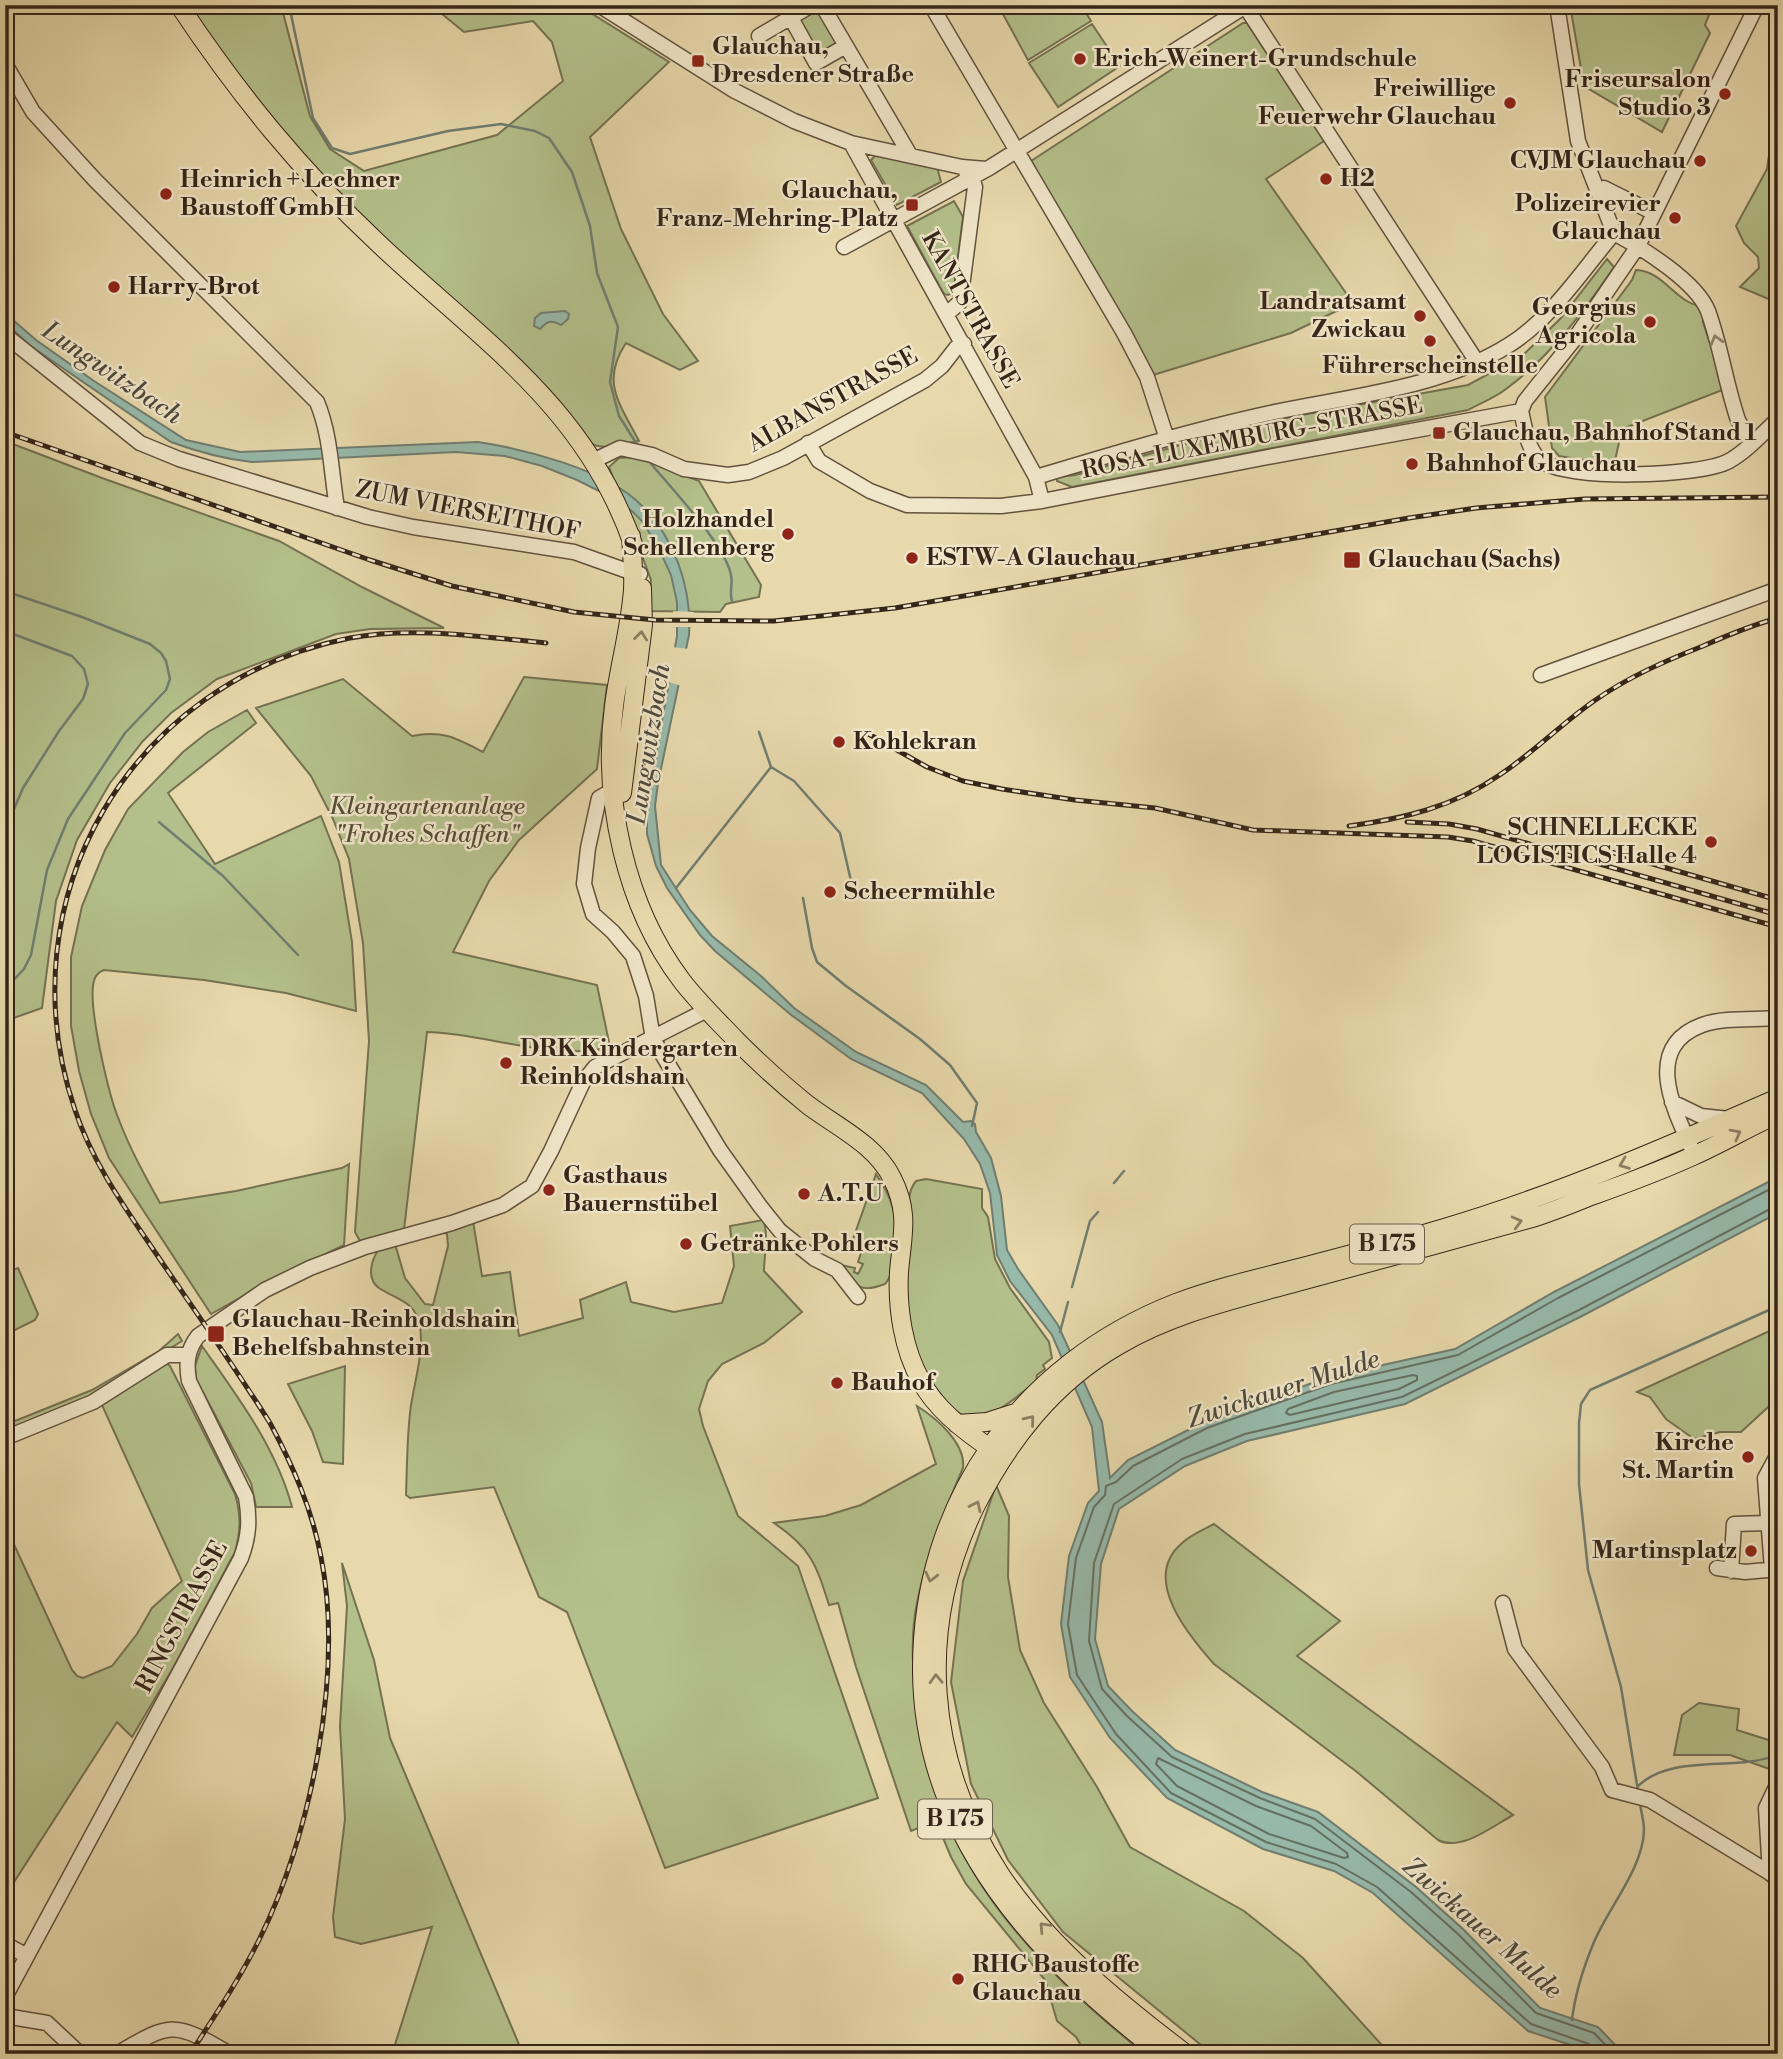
<svg xmlns="http://www.w3.org/2000/svg" width="1783" height="2059" font-family="'Libre Bodoni',serif">
<style>
.green{fill:#b4c08b;stroke:#747252;stroke-width:2}
.water{fill:#97baab;stroke:#707e71;stroke-width:2}
.pier{fill:#e8d9ac}
.lines{fill:none;stroke-linecap:round;stroke-linejoin:round}
.shore{stroke:#667062;stroke-width:2}
.stream{stroke:#707e71;stroke-width:2.5}
.minor-casing{stroke:#62523e;stroke-width:17}
.major-casing{stroke:#352519;stroke-width:20}
.minor{stroke:#f0e6c9;stroke-width:14}
.major{stroke:#e8d9ac;stroke-width:18}
.rail-casing{stroke:#352519;stroke-width:5}
.rail{stroke:#f0e6c9;stroke-width:2.5;stroke-dasharray:8;stroke-linecap:butt}
.oneway{stroke:#928671}
.oneway2{stroke:#8e7f62}
.poi-dot{fill:#8f2418;stroke:#f0e6c9;stroke-width:2.5}
.labels{text-anchor:middle;dominant-baseline:central;stroke-width:5;stroke-linejoin:round;paint-order:stroke}
.shield{fill:#f0e6c9;stroke:#6d5f4e;stroke-width:2}
.shield-label{font-size:23px;font-weight:bold;fill:#352519}
.poi-label{font-size:24px;font-weight:bold;fill:#352519;stroke:#f0e6c9;text-anchor:start}
.street-label{font-size:24px;fill:#352519;stroke:#f0e6c9}
.park-label{font-size:24px;font-style:italic;fill:#554c36;stroke:#f0e6c9}
.water-label{font-size:26px;font-style:italic;fill:#4e4a3e;stroke:#f0e6c9}
</style>
<rect width="100%" height="100%" fill="#e8d9ac"/>
<filter id="stains"><feTurbulence type="fractalNoise" baseFrequency=".00286" numOctaves="4"/><feColorMatrix values="0 0 0 0 .2 0 0 0 0 .09 0 0 0 0 .02 0 0 0 .5 -.17"/></filter>
<radialGradient id="worn" r=".72"><stop offset=".6" stop-color="#630" stop-opacity="0"/><stop offset="1" stop-color="#630" stop-opacity=".3"/></radialGradient>
<path class="green" d="M188,5H281L310,116L330,149L364,171L497,135L563,81L552,42L533,21L464,32L431,5H584L583,8L669,62L590,137L621,229L663,314L698,361L680,370L626,343C600,382 620,404 639,441C624,443 601,452 589,442L387,243L280,132Z
M998,5H1081L1091,21L1028,60Z
M1570,5H1713L1705,25L1710,33L1662,132L1584,86Z
M818,6L841,45L817,58L795,20Z
M1243,23H1247L1324,141L1266,179L1353,303L1291,333L1153,375L1031,161Z
M1092,24L1120,66L1058,107L1029,63Z
M1778,92V303L1740,287L1759,268L1758,257L1744,243L1736,226L1767,169Z
M878,153L937,167L941,182L897,205L871,160Z
M954,201L963,217L954,288L953,293L948,295L944,294L940,287L907,226Z
M1607,259L1614,267C1584,311 1550,357 1506,389C1495,398 1480,403 1468,410L1072,487L1057,481V477L1075,475L1258,423L1468,385L1522,356L1561,318Z
M1636,270C1664,271 1675,303 1703,307V322L1725,389L1622,429L1614,465L1559,456L1552,448L1545,397L1632,280Z
M5,441L102,478L279,541L362,587L444,628L370,629L336,634L217,679L171,713L143,741L110,783L77,840L56,901L42,1008L5,1021Z
M636,457L699,481L761,585L759,597L726,604L720,612L648,611L651,580L609,467L619,458Z
M524,677L607,685L597,769L519,840L489,881L453,952L597,985L610,1047C556,1062 484,1033 427,1032L404,1230L360,1241L355,1232L369,1041L363,943L349,859L333,819L311,776L256,708L343,679L412,736C443,730 456,738 483,752Z
M247,710L256,723L168,793L215,864L321,816L339,862L352,942L356,1011L286,993L204,980L104,970C99,972 95,975 94,981C87,1004 109,1096 119,1120C130,1149 145,1176 160,1203L236,1191L342,1168L349,1164L344,1245L263,1285L211,1314L109,1158L91,1114L79,1071L71,1026V957L82,906L105,850L128,809L183,752L208,732Z
M876,1174C883,1185 890,1196 893,1209C898,1227 898,1269 885,1284C859,1294 855,1286 841,1265L855,1268L854,1272L858,1274L863,1264L858,1262L863,1247L853,1244V1239Z
M926,1179L982,1189V1208L988,1217L995,1259L1010,1288L1049,1342L1052,1358L1043,1365L1045,1369L1037,1375L1036,1382C1016,1396 998,1417 971,1417C960,1417 949,1405 942,1396C914,1362 905,1318 907,1275C908,1262 911,1250 911,1238C912,1218 903,1197 916,1181Z
M763,1220C769,1233 764,1257 764,1271L802,1312L764,1343L722,1364L708,1381L699,1409L703,1426L738,1516L798,1566L878,1798L665,1868L567,1612L539,1597L494,1487L410,1498L406,1495C407,1468 407,1440 410,1413C413,1384 426,1350 419,1322C414,1301 395,1299 379,1288C366,1279 371,1260 379,1249L395,1244L405,1278L425,1304L433,1305L448,1246L447,1234L442,1232L473,1221L482,1276L510,1272L519,1336L583,1318L580,1300L626,1282L631,1302L674,1312L722,1303L734,1266L730,1226Z
M18,1268L38,1314L35,1320L5,1335V1273Z
M1778,1327V1398L1741,1432H1720L1694,1439L1666,1419L1650,1397L1637,1392Z
M178,1334L182,1341L93,1396L5,1431V1425L92,1390L159,1351Z
M202,1346C237,1396 276,1447 292,1507H256L251,1483L196,1379L195,1366Z
M166,1363L170,1366L235,1494C241,1515 241,1530 235,1552L173,1668L132,1737L117,1722L5,1896V1525L72,1670L77,1676L83,1678L112,1666L137,1634L152,1608L182,1581L101,1403Z
M345,1366L343,1464L323,1462L312,1431L288,1384Z
M917,1406C936,1418 966,1443 963,1468C944,1512 926,1556 917,1603C910,1636 913,1671 916,1704C933,1859 1028,1960 1145,2054H1132L1117,2045L1095,2054H1086L1076,2037L1057,2021L1045,1980L966,1884L951,1857L936,1821L911,1831L856,1667L838,1603L829,1605C816,1564 811,1548 774,1523L825,1516L861,1505L936,1464Z
M996,1485L1009,1516L1008,1577L1020,1650L1044,1703L1097,1787L1130,1847L1244,1911L1303,1958L1390,2054H1212L1063,1932L1008,1860L971,1784L951,1682L963,1581Z
M1214,1524L1340,1621L1297,1656L1513,1815C1493,1826 1461,1852 1438,1840L1357,1772L1214,1664C1189,1636 1141,1579 1181,1544C1190,1535 1203,1530 1214,1524Z
M342,1563L374,1660L390,1738L523,2054H392L432,1927L361,1944L335,1937L333,1917L345,1819L340,1726L347,1606Z
M1699,1703L1739,1709L1737,1730L1778,1743V1772L1730,1755H1674L1682,1715Z"/>
<path class="water" d="M565,311L569,314L568,319L561,325C552,320 548,320 540,329L534,326L535,318L541,313Z
M5,313L36,340L94,381L186,440L240,452L478,442C524,449 604,469 639,503C674,536 692,587 689,635L658,783L655,806L661,865L690,910L712,936L761,976L794,1008L856,1052L926,1085L963,1122L971,1121L975,1124L976,1132L991,1158L1001,1196L1007,1250L1018,1269L1058,1325L1088,1391L1102,1422L1110,1478L1128,1460L1204,1422L1329,1377L1455,1349L1554,1292L1778,1177V1213L1582,1316L1405,1404L1247,1441L1185,1466L1119,1509L1101,1564L1095,1639L1108,1686L1132,1711L1175,1750L1262,1792L1318,1812L1416,1887L1463,1929L1540,2008L1598,2027L1624,2054H1590L1586,2050L1528,2031L1373,1893L1334,1871L1263,1849L1167,1798L1110,1738L1070,1677L1061,1624L1069,1556L1088,1503L1099,1491L1092,1427L1052,1335L1010,1281L997,1255L990,1193L980,1164L964,1139L922,1093L851,1059L790,1014L715,951L700,935L667,888L656,866L647,834V806L677,636V602L671,575L660,551L643,522L633,512L619,501L577,480L542,466L505,456L456,452L252,462C223,459 198,452 171,442L29,345L5,322Z"/>
<path class="pier" d="M673,611L694,612L693,627H674Z
M672,647L689,649L682,686L665,681Z"/>
<g class="lines">
<path class="shore" d="M1413,1375L1417,1376V1380L1399,1389L1290,1415L1286,1413L1288,1409L1334,1392Z
M1158,1758L1256,1806L1311,1826L1347,1853L1348,1857L1344,1858L1269,1834L1177,1786L1156,1764Z
M1595,2054L1594,2048L1589,2044L1531,2024L1377,1887L1336,1864L1266,1842L1171,1793L1116,1734L1077,1675L1068,1624L1076,1558L1094,1507L1105,1495L1106,1486L1116,1482L1133,1466L1207,1428L1331,1384L1458,1355L1558,1298L1778,1185
M1614,2054L1594,2033L1536,2013L1458,1934L1411,1892L1315,1819L1260,1798L1172,1757L1127,1716L1102,1689L1089,1641L1094,1563L1114,1504L1182,1459L1245,1434L1402,1397L1579,1310L1772,1208H1778"/>
<path class="stream" d="M289,5L313,118L332,148L350,154L448,131L501,124L535,131L549,138L572,172L590,226L597,273L618,327L610,382L619,416L638,446
M648,460C669,486 725,544 731,575C733,584 729,592 732,601
M5,591L82,617L150,644L161,653L166,661L170,679L166,690L125,733L68,819L47,870L31,955L24,969L5,989
M5,631L72,656L84,669L88,684L83,699L59,731L23,788L5,830
M5,707V711
M759,732L771,767L794,781L840,833L851,881L849,885
M159,822L223,876L298,955
M676,888L771,767
M803,898L812,948L817,962L846,986L920,1039L950,1065L977,1103L972,1126
M1114,1183L1124,1171
M1072,1287L1090,1221L1098,1212
M1060,1332L1068,1302
M1638,1786C1674,1752 1739,1773 1778,1754
M1638,1791L1621,1687L1588,1570L1579,1484V1423L1581,1404L1590,1390L1778,1306
M1572,2020C1575,1994 1584,1966 1594,1942C1608,1908 1643,1869 1644,1830C1644,1821 1641,1812 1640,1803"/>
<defs>
<path id="minor" d="M599,5L735,91L794,121L851,143L962,167L986,169
M822,5L910,155
M931,5L1124,333L1147,377L1167,439
M1557,5L1578,141L1614,233C1642,248 1696,281 1708,311C1721,347 1726,385 1738,420L1744,431L1755,440
M1245,6L1477,362
M791,18L816,63L846,46
M759,36L812,5
M5,64L33,112L95,180L317,402C331,436 331,472 337,508
M851,143L1036,477L1042,501
M1597,190L1604,188L1654,213
M844,247L989,168L1247,5
M947,314L960,302L975,187L972,178L966,172
M5,335L140,443L179,459L368,517L413,527L574,552L633,573L640,574
M1521,411L1525,401L1573,341L1638,246L1757,5
M1521,411C1525,427 1527,449 1540,460C1565,481 1700,477 1729,461C1747,451 1763,433 1778,419
M808,443L819,461L870,491L907,505L1001,506L1042,501L1268,457L1521,411
M595,460L620,448L652,455L684,469L728,475L749,472L783,458L925,380L942,366L956,348L964,344
M1036,477C1110,455 1185,432 1261,415C1341,397 1438,390 1509,345C1551,319 1582,271 1614,233
M1541,675L1778,589
M611,791L599,798L588,848L584,884L593,914L613,932L633,956L646,996L653,1039L720,1150L760,1206L780,1231L815,1259L837,1270L858,1297
M1672,1102L1701,1116L1729,1119
M1691,1147C1673,1108 1643,1047 1702,1025C1724,1017 1754,1020 1778,1018
M5,1438L93,1402L167,1355H188
M1717,1568L1745,1572L1778,1569
M1772,1569L1765,1478L1778,1454
M1731,1571L1734,1524L1767,1523
M1503,1603L1515,1649L1602,1767L1612,1790L1650,1800L1770,1873L1778,1880
M1770,1873L1766,1808L1778,1783
M5,1944L27,1956
M5,1997L241,1558C249,1536 250,1520 246,1497L189,1381C186,1364 187,1350 198,1336L265,1290L310,1268L365,1247L452,1223L503,1205L532,1186L551,1151L583,1082L595,1067L707,1010
M5,2016L47,2023L80,2054
M117,2054C172,2021 175,2022 230,2054"/>
<path id="major" d="M179,5C239,95 300,170 379,244C480,339 587,408 634,547
M631,536C632,554 634,572 633,590C630,629 619,667 614,706C602,798 625,906 682,981C698,1002 718,1021 736,1040C759,1063 783,1085 808,1105C837,1127 875,1144 892,1178C910,1213 902,1236 899,1272C897,1308 903,1349 921,1381C936,1410 972,1437 999,1454
M622,793L643,625L642,588
M957,1424L987,1422L1015,1413
M1162,2054C1038,1959 923,1837 922,1671C921,1503 1020,1364 1176,1303C1211,1290 1247,1281 1283,1272C1337,1258 1391,1244 1444,1228C1559,1194 1669,1146 1778,1098
M1186,2054C1118,2002 1048,1946 1000,1874C926,1760 916,1629 975,1507C1009,1440 1053,1383 1119,1345C1173,1313 1236,1299 1297,1282C1375,1261 1454,1240 1532,1218C1552,1212 1571,1204 1591,1196C1625,1184 1660,1171 1693,1156C1722,1143 1749,1127 1778,1114"/>
</defs>
<use href="#minor" class="minor-casing"/>
<use href="#major" class="major-casing"/>
<use href="#minor" class="minor"/>
<use href="#major" class="major"/>
<defs>
<path id="rail" d="M5,432L370,560L452,586L574,612L655,620L774,621L895,608L1409,518L1476,508L1585,499L1778,497
M865,732L927,767L963,781L1002,789L1075,800L1155,808L1253,830L1448,837L1473,841L1778,927
M1407,822L1449,824L1477,829L1778,915
M1349,826C1402,819 1453,807 1498,776C1532,754 1561,724 1594,701C1628,677 1665,661 1703,646C1728,635 1752,625 1778,618
M1611,852L1778,900
M190,2054C214,2017 239,1980 259,1940C311,1836 344,1672 321,1557C312,1509 293,1466 270,1423C234,1366 195,1311 157,1255C126,1209 93,1164 75,1110C3,898 131,681 350,638C414,626 481,637 546,643"/>
</defs>
<use href="#rail" class="rail-casing"/>
<use href="#rail" class="rail"/>
</g>
<defs><path id="oneway-chevron" d="M-2-3.5L2.5 0L-2 3.5" fill="none" stroke-width="1.6" stroke-linecap="round" stroke-linejoin="round" transform="scale(1.75)"/></defs>
<use class="oneway" href="#oneway-chevron" transform="translate(1716 340) rotate(-106)"/>
<g class="oneway2">
<use href="#oneway-chevron" transform="translate(641 636) rotate(-84)"/>
<use href="#oneway-chevron" transform="translate(1736 1134) rotate(-28)"/>
<use href="#oneway-chevron" transform="translate(1624 1164) rotate(159)"/>
<use href="#oneway-chevron" transform="translate(1517 1222) rotate(-15)"/>
<use href="#oneway-chevron" transform="translate(1030 1420) rotate(-51)"/>
<use href="#oneway-chevron" transform="translate(976 1506) rotate(-64)"/>
<use href="#oneway-chevron" transform="translate(931 1577) rotate(104)"/>
<use href="#oneway-chevron" transform="translate(936 1679) rotate(-92)"/>
<use href="#oneway-chevron" transform="translate(1044 1927) rotate(-133)"/>
</g>
<g class="poi-dot">
<circle cx="1080" cy="59" r="7"/>
<rect x="691" y="54" width="14" height="14" rx="3.5"/>
<circle cx="1725" cy="94" r="7"/>
<circle cx="1510" cy="103" r="7"/>
<circle cx="1700" cy="161" r="7"/>
<circle cx="1326" cy="179" r="7"/>
<circle cx="166" cy="194" r="7"/>
<rect x="905" y="198" width="14" height="14" rx="3.5"/>
<circle cx="1675" cy="218" r="7"/>
<circle cx="114" cy="287" r="7"/>
<circle cx="1420" cy="316" r="7"/>
<circle cx="1650" cy="322" r="7"/>
<circle cx="1430" cy="341" r="7"/>
<rect x="1432" y="426" width="14" height="14" rx="3.5"/>
<circle cx="1412" cy="464" r="7"/>
<circle cx="788" cy="534" r="7"/>
<circle cx="912" cy="558" r="7"/>
<rect x="1343" y="551" width="18" height="18" rx="3.5"/>
<circle cx="839" cy="742" r="7"/>
<circle cx="1711" cy="842" r="7"/>
<circle cx="830" cy="892" r="7"/>
<circle cx="506" cy="1063" r="7"/>
<circle cx="549" cy="1190" r="7"/>
<circle cx="804" cy="1194" r="7"/>
<circle cx="686" cy="1244" r="7"/>
<rect x="207" y="1325" width="18" height="18" rx="3.5"/>
<circle cx="837" cy="1383" r="7"/>
<circle cx="1748" cy="1457" r="7"/>
<circle cx="1751" cy="1551" r="7"/>
<circle cx="958" cy="1979" r="7"/>
</g>
<g class="labels">
<g class="shield">
<rect x="1350" y="1224.5" width="74" height="39" rx="5"/>
<rect x="918" y="1799.5" width="74" height="39" rx="5"/>
</g>
<g class="shield-label">
<text x="1387" y="1244">B 175</text>
<text x="955" y="1819">B 175</text>
</g>
<g class="poi-label">
<text x="712" y="47">Glauchau,<tspan x="712" dy="28">Dresdener Straße</tspan></text>
<text x="1094" y="59">Erich-Weinert-Grundschule</text>
<text x="1711" y="80" text-anchor="end">Friseursalon<tspan x="1711" dy="28">Studio 3</tspan></text>
<text x="1496" y="89" text-anchor="end">Freiwillige<tspan x="1496" dy="28">Feuerwehr Glauchau</tspan></text>
<text x="1686" y="161" text-anchor="end">CVJM Glauchau</text>
<text x="1340" y="179">H2</text>
<text x="180" y="180">Heinrich + Lechner<tspan x="180" dy="28">Baustoff GmbH</tspan></text>
<text x="898" y="191" text-anchor="end">Glauchau,<tspan x="898" dy="28">Franz-Mehring-Platz</tspan></text>
<text x="1661" y="204" text-anchor="end">Polizeirevier<tspan x="1661" dy="28">Glauchau</tspan></text>
<text x="128" y="287">Harry-Brot</text>
<text x="1406" y="302" text-anchor="end">Landratsamt<tspan x="1406" dy="28">Zwickau</tspan></text>
<text x="1636" y="308" text-anchor="end">Georgius<tspan x="1636" dy="28">Agricola</tspan></text>
<text x="1430" y="366" text-anchor="middle">Führerscheinstelle</text>
<text x="1453" y="433">Glauchau, Bahnhof Stand 1</text>
<text x="1426" y="464">Bahnhof Glauchau</text>
<text x="774" y="520" text-anchor="end">Holzhandel<tspan x="774" dy="28">Schellenberg</tspan></text>
<text x="926" y="558">ESTW-A Glauchau</text>
<text x="1368" y="560">Glauchau (Sachs)</text>
<text x="853" y="742">Kohlekran</text>
<text x="1697" y="828" text-anchor="end">SCHNELLECKE<tspan x="1697" dy="28">LOGISTICS Halle 4</tspan></text>
<text x="844" y="892">Scheermühle</text>
<text x="520" y="1049">DRK Kindergarten<tspan x="520" dy="28">Reinholdshain</tspan></text>
<text x="563" y="1176">Gasthaus<tspan x="563" dy="28">Bauernstübel</tspan></text>
<text x="818" y="1194">A.T.U</text>
<text x="700" y="1244">Getränke Pohlers</text>
<text x="232" y="1320">Glauchau-Reinholdshain<tspan x="232" dy="28">Behelfsbahnstein</tspan></text>
<text x="851" y="1383">Bauhof</text>
<text x="1734" y="1443" text-anchor="end">Kirche<tspan x="1734" dy="28">St. Martin</tspan></text>
<text x="1737" y="1551" text-anchor="end">Martinsplatz</text>
<text x="972" y="1965">RHG Baustoffe<tspan x="972" dy="28">Glauchau</tspan></text>
</g>
<g class="street-label">
<text transform="translate(970 310) rotate(61)">KANTSTRASSE</text>
<text transform="translate(833 400) rotate(-29)">ALBANSTRASSE</text>
<text transform="translate(1252 438) rotate(-11)">ROSA-LUXEMBURG-STRASSE</text>
<text transform="translate(468 511) rotate(11)">ZUM VIERSEITHOF</text>
<text transform="translate(182 1617) rotate(-62)">RINGSTRASSE</text>
</g>
<g class="park-label">
<text x="427" y="807">Kleingartenanlage<tspan x="427" dy="28">"Frohes Schaffen"</tspan></text>
</g>
<g class="water-label">
<text transform="translate(112 373) rotate(34)">Lungwitzbach</text>
<text transform="translate(649 744) rotate(-81)">Lungwitzbach</text>
<text transform="translate(1283 1389) rotate(-18)">Zwickauer Mulde</text>
<text transform="translate(1482 1928) rotate(41)">Zwickauer Mulde</text>
</g>
</g>
<rect width="1783" height="2059" fill="none" stroke="#e8d9ac" stroke-width="28"/>
<rect x="7" y="7" width="1769" height="2045" fill="none" stroke="#352519" stroke-width="3.5"/>
<rect x="14" y="14" width="1755" height="2031" fill="none" stroke="#352519" stroke-width="2"/>
<rect width="100%" height="100%" filter="url(#stains)"/>
<rect width="100%" height="100%" fill="url(#worn)"/>
</svg>
